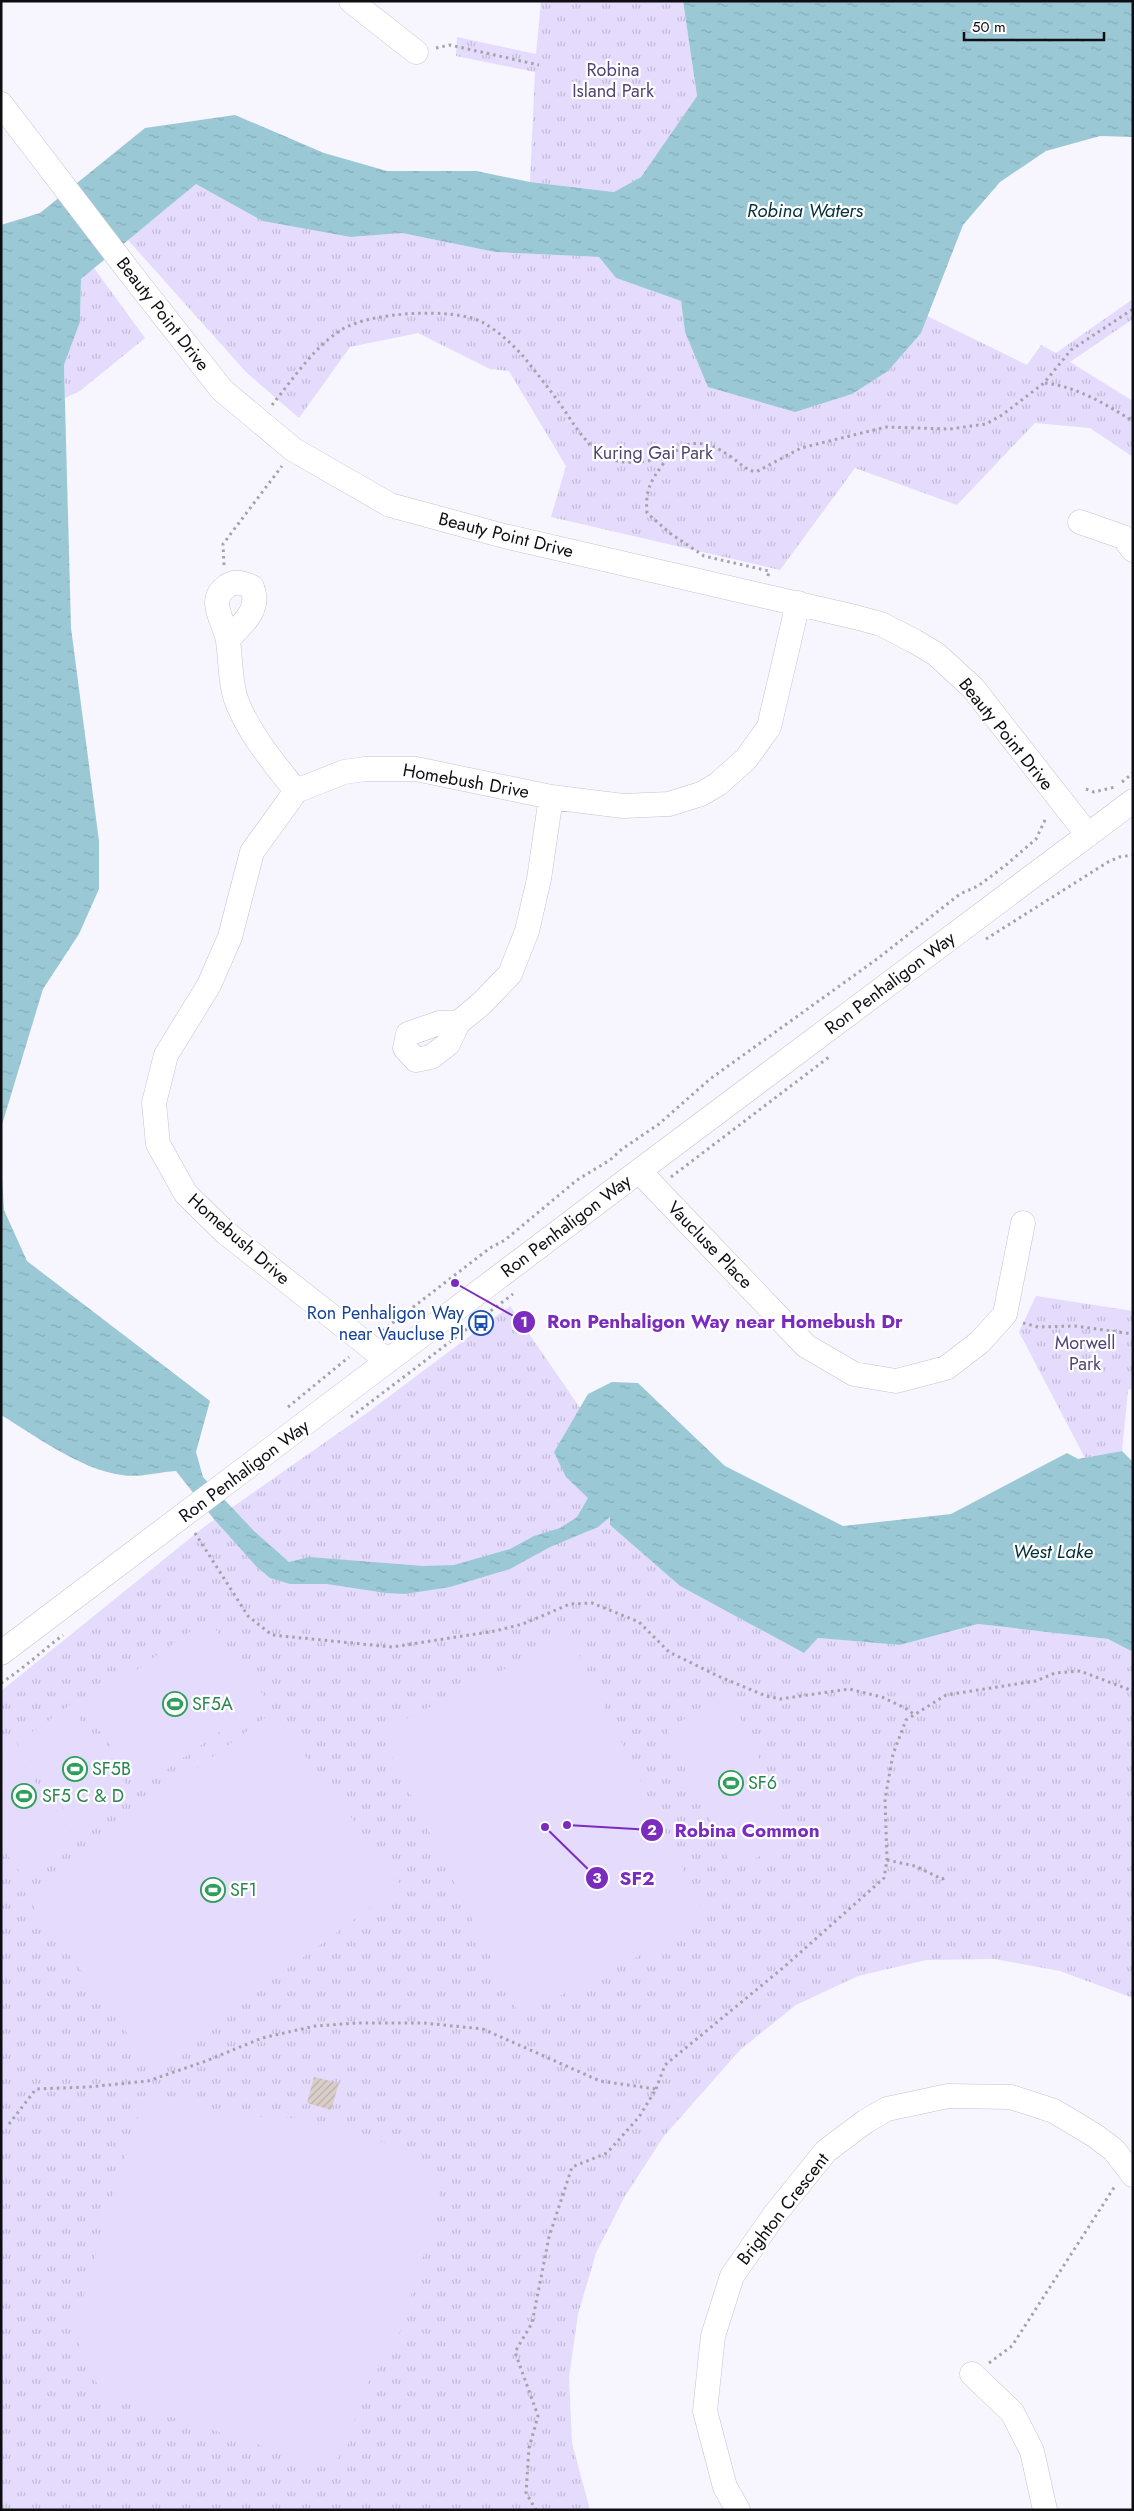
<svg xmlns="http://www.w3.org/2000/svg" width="1134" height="2511" font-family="Jost,sans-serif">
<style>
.park{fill:url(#park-tufts)}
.pitch{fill:#e4dbfd}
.water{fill:url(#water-ripples)}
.building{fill:url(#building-hatch)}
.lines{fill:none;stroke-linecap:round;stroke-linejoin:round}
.minor-casing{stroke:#c6c3ce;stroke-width:25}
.path{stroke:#a5a3aa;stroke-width:3;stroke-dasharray:2.5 4;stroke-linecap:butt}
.minor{stroke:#fff;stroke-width:24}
.labels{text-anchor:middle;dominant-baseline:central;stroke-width:4.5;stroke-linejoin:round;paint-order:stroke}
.park-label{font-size:18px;fill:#534375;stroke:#fff}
.street-label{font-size:18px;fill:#0e0d11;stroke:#fff}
.transit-label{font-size:18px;fill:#164399;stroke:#fff;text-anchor:end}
.leisure-label{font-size:18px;fill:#27864d;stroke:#fff;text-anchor:start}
.water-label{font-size:19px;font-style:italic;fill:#03313a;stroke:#fff}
.leader{fill:none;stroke:#7b2cbf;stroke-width:2}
.callout-dot{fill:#7b2cbf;stroke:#fff;stroke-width:2}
.mark-label{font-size:15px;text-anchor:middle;font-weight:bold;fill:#fff}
.callout-label{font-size:19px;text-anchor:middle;font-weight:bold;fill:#7b2cbf;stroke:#fff;stroke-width:4.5;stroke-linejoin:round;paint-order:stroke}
</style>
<defs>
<pattern id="park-tufts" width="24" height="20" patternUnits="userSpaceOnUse" patternTransform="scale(1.25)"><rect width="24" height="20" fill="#e4dbfd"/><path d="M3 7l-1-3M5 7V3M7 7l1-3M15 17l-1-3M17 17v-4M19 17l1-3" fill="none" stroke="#c2bbd8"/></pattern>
<pattern id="water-ripples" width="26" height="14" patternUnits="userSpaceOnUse" patternTransform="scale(1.25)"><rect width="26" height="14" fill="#9ac9d5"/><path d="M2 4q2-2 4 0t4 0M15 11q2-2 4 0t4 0" fill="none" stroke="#84abb6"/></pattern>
<pattern id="building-hatch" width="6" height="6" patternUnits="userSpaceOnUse" patternTransform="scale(1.25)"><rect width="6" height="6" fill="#dacec9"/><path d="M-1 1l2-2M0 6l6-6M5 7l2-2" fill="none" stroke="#bab0ac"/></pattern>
</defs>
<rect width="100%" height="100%" fill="#f7f5fe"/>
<path class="park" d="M541,1H683L697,96L641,177L614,192L530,182L535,72L456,56L457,37L536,54Z
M196,184L351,237L402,233L495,252L599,257L616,278L681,301L685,332L919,333L927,316L1027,365L1041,345L1056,353L1133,299V319L1070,362L1133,401V457L1090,428L1035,423L957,505L855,468L780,570L551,517L566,466L509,371L490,369L418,333L350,347L299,418L246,372L128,240Z
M94,268L145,338L80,391L65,398L64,365L80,322L81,279Z
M1036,1296L1133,1311V1388L1128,1390L1122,1451L1085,1458L1019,1332Z
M510,1306L580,1408L554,1452L611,1516L610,1525L680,1586L804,1653L818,1638L900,1645L978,1624L1108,1639L1133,1652V1998L1060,1971L994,1959L926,1960L858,1976L796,2005L740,2050L664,2136L625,2196L596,2253L578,2314L569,2377L572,2443L590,2510H1V1691L204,1527L367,1413Z"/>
<path class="pitch" d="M208,1619L266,1699L141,1788L83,1708Z
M570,1636L708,1921L520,2016L380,1732Z
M730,1697L797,1838L733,1869L666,1728Z
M70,1705L133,1795L80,1832L17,1743Z
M273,1712L401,1885L153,2068L25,1895Z
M11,1748L75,1837L22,1875L1,1846V1755Z
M166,2097L229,2116L300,2118L410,2150L426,2162L437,2183L440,2201L397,2341L363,2390L348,2444L336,2461L313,2462L105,2396L85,2364L74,2329L135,2122L147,2105Z"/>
<path class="water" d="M683,1H1133V137L1100,136L1046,151L1000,182L963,225L921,333L888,371L852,394L795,412L708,387L685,332L681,301L616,278L599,257L495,252L402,233L351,237L263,221L196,184L81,279L80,322L64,365L71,628L99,841V889L79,934L43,989L1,1128V225L40,213L145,128L235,115L324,153L387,171H476L530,182L614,192L641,177L697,96Z
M1,1160L4,1210L27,1261L210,1401L196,1452L203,1477L254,1531L289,1562L309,1557L423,1566L454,1565L510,1549L534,1536L560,1528L577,1517L588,1498L566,1477L554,1452L588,1394L612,1382L638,1383L725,1466L843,1526L951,1514L1067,1453L1078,1459L1122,1451L1133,1462V1652L1108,1639L978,1624L900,1645L818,1638L804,1653L680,1586L610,1525V1517L598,1527L550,1547L510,1569L450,1587L405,1594L386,1593L327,1584H290L270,1578L256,1566L213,1518L176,1471C159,1472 138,1478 122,1475C81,1470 36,1436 1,1415Z"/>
<path class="building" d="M314,2077L339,2083L331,2110L307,2103Z"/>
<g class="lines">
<defs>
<path id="minor" d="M351,1L416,52
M1,104L131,274L222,390L294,450L390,505L504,536L855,617L881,624L914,641L936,654L973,688L1088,835
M1080,522L1123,537L1133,550
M228,639C243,623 261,610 252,587C244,583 235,580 227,586C205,601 226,623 228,641C231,661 230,684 237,702C250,735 274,763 296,791
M458,1023H439L408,1034L405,1048L416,1060L431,1057L448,1044L458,1023L481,1004L510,974L527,931L539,879L551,797
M639,1171L806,1346L854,1374L896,1381L946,1368L980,1342L1005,1314L1023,1223
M388,1361L226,1233L186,1194L158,1144L154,1103L166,1055L209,985L230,937L252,852L296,791L344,772L365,769H416L551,797L623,806L669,804L701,794L718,784L746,759L769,727L798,603
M1,1653L639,1171L1133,801
M972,2374L1012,2412L1032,2451L1045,2510
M738,2510L725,2487L705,2411L713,2336L732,2276L775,2214L826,2151L866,2121L887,2109L948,2096L1011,2097L1054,2111L1094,2135L1114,2150L1133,2175"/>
</defs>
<use href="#minor" class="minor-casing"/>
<path class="path" d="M436,48L450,45L539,65
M1045,383C1078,387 1105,404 1133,421
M272,405C293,379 313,348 341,330C369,312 453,307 482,322C497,330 512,344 523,356C535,371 547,386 558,401C573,422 586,448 611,459C627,466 651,460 667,458
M224,565L223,544L282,466
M768,576L769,571L704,556L671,534L647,513C645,491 650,482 663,464C684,438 703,438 730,456C740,463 744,469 756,472L801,448L886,427L950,429L986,424L1002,415L1044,383L1071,350L1133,309
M1122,782L1133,773
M1086,789L1094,792L1115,787
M986,939L1108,862L1119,857L1133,855
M671,1177L829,1057
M1023,1323L1038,1327L1075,1326L1133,1334
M382,1331L490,1248L505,1240L577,1180L610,1160L622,1149L659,1124L710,1079L877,959L960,894L978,886L1006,865L1036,839L1046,818
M288,1407L349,1357
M351,1417L513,1294
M195,1533L248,1616L272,1635L392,1647L495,1631L523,1624L570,1604L592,1603L639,1622L669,1652L718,1676L766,1696L780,1699L849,1689L882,1697L909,1710L914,1715
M1,1683C23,1669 42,1651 63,1635
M887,1860L915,1866L942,1879L947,1877
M656,2089L665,2065L784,1967L884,1878L887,1860L885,1799L893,1754L906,1720L946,1695L1036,1681L1055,1673L1080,1671L1133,1691
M9,2124L36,2089L88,2087L148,2081L206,2061L262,2038L315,2026L357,2023H424L483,2029L600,2081L656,2089L639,2117L607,2153L572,2167L549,2237L532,2323L515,2352L538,2416L529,2448L526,2493L536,2510
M989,2363L1012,2346L1115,2186"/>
<use href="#minor" class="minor"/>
</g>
<defs>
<symbol id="bus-ring" viewBox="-11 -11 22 22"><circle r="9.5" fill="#fff" stroke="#1a4fb4" stroke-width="1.5"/><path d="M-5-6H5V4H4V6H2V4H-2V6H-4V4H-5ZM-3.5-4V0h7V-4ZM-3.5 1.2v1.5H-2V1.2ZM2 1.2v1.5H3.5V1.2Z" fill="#1a4fb4"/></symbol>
<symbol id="stadium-ring" viewBox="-11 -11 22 22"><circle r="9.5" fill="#fff" stroke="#2e9e5b" stroke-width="1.5"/><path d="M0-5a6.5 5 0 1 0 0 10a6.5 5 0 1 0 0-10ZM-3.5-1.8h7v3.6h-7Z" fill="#2e9e5b"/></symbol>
</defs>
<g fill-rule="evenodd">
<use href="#bus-ring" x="467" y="1309" width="28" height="28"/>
<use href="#stadium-ring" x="161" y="1690" width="28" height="28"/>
<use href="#stadium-ring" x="61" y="1755" width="28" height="28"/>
<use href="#stadium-ring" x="717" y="1769" width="28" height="28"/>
<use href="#stadium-ring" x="10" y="1782" width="28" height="28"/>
<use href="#stadium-ring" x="199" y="1876" width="28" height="28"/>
</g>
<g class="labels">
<g class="park-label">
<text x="613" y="70">Robina<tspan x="613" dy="21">Island Park</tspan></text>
<text x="653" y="453">Kuring Gai Park</text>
<text x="1085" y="1343">Morwell<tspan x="1085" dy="21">Park</tspan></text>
</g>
<g class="street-label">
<text transform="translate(163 314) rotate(52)">Beauty Point Drive</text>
<text transform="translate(506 535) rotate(14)">Beauty Point Drive</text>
<text transform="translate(1006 734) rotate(51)">Beauty Point Drive</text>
<text transform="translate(466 781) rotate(10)">Homebush Drive</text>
<text transform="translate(890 983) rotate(-37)">Ron Penhaligon Way</text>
<text transform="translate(566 1226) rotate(-37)">Ron Penhaligon Way</text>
<text transform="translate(239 1239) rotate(41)">Homebush Drive</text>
<text transform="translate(710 1245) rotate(46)">Vaucluse Place</text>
<text transform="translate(244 1471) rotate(-37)">Ron Penhaligon Way</text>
<text transform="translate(783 2209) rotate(-52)">Brighton Crescent</text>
</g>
<g class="transit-label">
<text x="464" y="1313">Ron Penhaligon Way<tspan x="464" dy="21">near Vaucluse Pl</tspan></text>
</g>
<g class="leisure-label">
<text x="192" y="1704">SF5A</text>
<text x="92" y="1769">SF5B</text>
<text x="748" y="1783">SF6</text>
<text x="42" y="1796">SF5 C &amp; D</text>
<text x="230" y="1890">SF1</text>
</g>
<g class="water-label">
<text x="805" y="210">Robina Waters</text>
<text x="1053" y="1551">West Lake</text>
</g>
</g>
<path class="leader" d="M455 1283L524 1322M567 1825L652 1830M545 1827L597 1878"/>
<g class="callout-dot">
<circle cx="455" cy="1283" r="5"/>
<circle cx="567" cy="1825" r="5"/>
<circle cx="545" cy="1827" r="5"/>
<circle cx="524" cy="1322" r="12"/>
<circle cx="652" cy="1830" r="12"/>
<circle cx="597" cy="1878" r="12"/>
</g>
<g class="mark-label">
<text x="524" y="1327">1</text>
<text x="652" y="1835">2</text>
<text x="597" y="1883">3</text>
</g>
<g class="callout-label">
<text x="725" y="1328">Ron Penhaligon Way near Homebush Dr</text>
<text x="747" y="1837">Robina Common</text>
<text x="637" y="1885">SF2</text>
</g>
<rect width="1134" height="2511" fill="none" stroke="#0e0d11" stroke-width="5"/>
<path d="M964 32v8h140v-8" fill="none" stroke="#0e0d11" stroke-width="2.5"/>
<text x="972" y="32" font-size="15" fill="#0e0d11" stroke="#ffffff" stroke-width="4" paint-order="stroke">50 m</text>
</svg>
